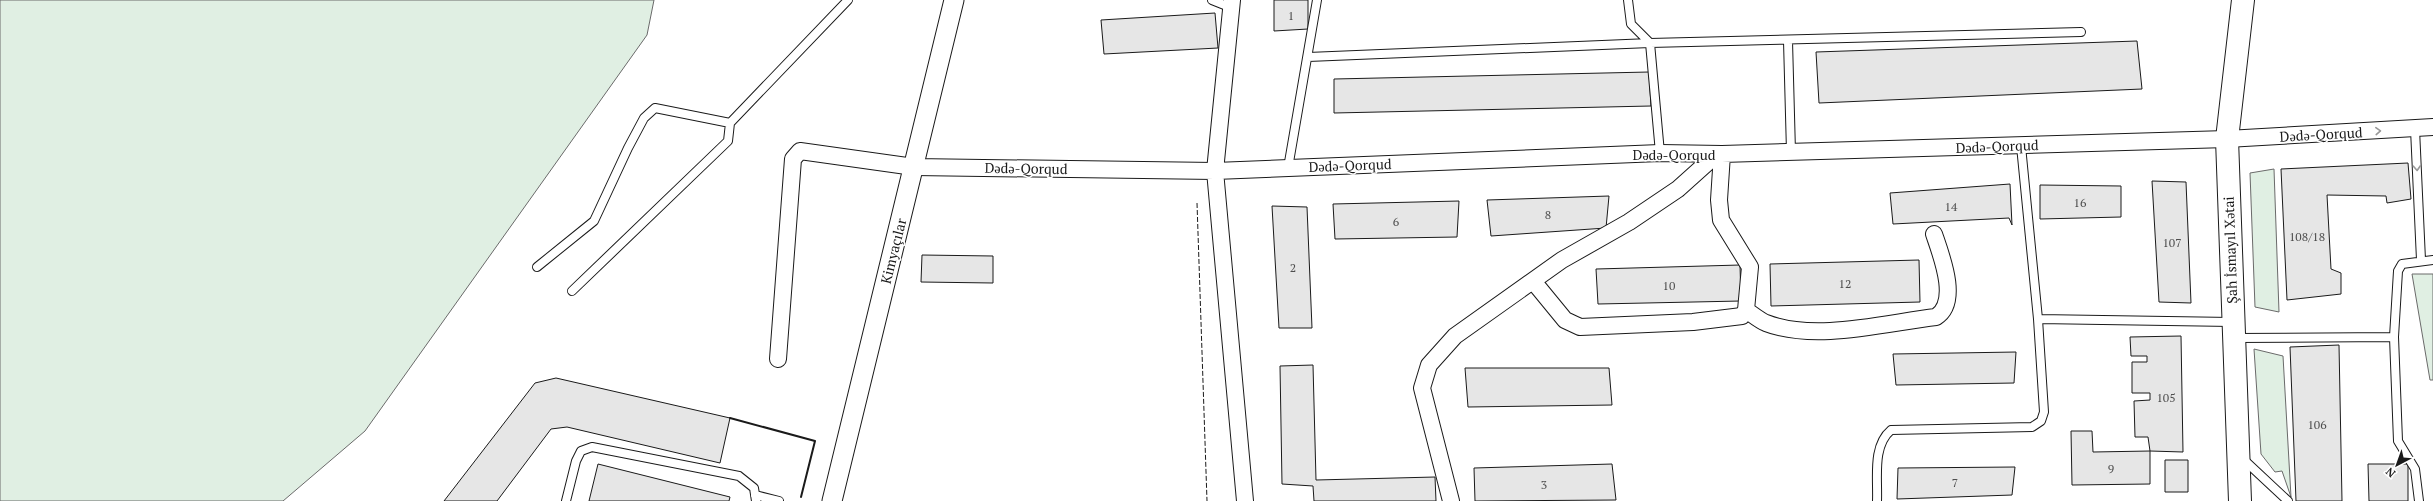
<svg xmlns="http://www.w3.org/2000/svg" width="2433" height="501" font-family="'PT Serif',serif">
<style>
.green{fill:#e0efe3;stroke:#6a6a6a}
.building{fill:#e6e6e6;stroke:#1a1a1a}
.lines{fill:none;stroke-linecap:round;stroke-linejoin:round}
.service-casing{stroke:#1a1a1a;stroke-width:10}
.minor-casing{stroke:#1a1a1a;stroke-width:18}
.tertiary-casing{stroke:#1a1a1a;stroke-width:21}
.primary-casing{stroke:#1a1a1a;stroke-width:24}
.service{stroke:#fff;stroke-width:8}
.minor{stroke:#fff;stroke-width:16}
.tertiary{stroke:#fff;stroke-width:19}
.primary{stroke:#fff;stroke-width:22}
.fence{stroke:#1a1a1a;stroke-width:1;stroke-dasharray:5 2;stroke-linecap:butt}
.wall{stroke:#1a1a1a;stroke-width:2}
.oneway{stroke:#989898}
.labels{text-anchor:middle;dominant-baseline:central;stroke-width:3;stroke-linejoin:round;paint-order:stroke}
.number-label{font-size:12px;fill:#4d4d4d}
.street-label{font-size:14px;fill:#1a1a1a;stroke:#fff}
</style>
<rect width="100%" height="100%" fill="#fff"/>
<path class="green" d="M0,0H654L647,35L365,431L283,501H0Z
M2274,169L2279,312L2255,307L2250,173Z
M2412,274H2433V380H2430Z
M2254,349L2283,356L2291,497L2282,471L2275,472L2261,454Z"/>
<path class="building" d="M1274,0H1308V29L1274,31Z
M1215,13L1218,48L1104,54L1101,20Z
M2137,41L2142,89L1819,103L1816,52Z
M1649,72L1651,106L1334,113V79Z
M2408,163L2411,199L2387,203L2386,196L2327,195L2331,269L2341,273V294L2287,300L2281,169Z
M2152,181L2186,182L2191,303L2159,302Z
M2010,184L2012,225L2009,218L1893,224L1890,193Z
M2040,185L2121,186V217L2040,219Z
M1609,196L1606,228L1491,236L1487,200Z
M1459,201L1457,237L1335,239L1333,204Z
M1272,206L1307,207L1312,328H1279Z
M922,255L993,256V283L921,282Z
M1919,260L1920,302L1771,306L1770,264Z
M1740,265L1741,301L1598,304L1596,269Z
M2181,336L2183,452L2150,451L2148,437H2135L2134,401L2150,400V393H2132V362H2147V356H2131L2130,337Z
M2339,345L2342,501H2296L2290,347Z
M2016,352L2014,383L1896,385L1893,354Z
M1313,365L1316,480L1435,477L1436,501H1314L1313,486L1282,484L1280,366Z
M1465,368H1609L1612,405L1468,407Z
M556,378L730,418L720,463L567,427L551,429L497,501H444L535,383Z
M2071,431H2092L2093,452L2150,451V484L2072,485Z
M2165,460H2188V492H2165Z
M598,464L730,497L729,501H589Z
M1612,464L1616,500L1475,501L1474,468Z
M2368,464H2408V501H2369Z
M2015,467L2012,495L1897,499L1898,468Z"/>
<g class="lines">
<defs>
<path id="service" d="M1212,0L1232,8
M1628,0L1631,24L1650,43L1660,153
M1788,41L1791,152
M1308,57L1650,43L2081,32
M2415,129L2421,260
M1288,168L1317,0
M537,267L594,221L628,148L644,118L655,108L730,123
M572,291L728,141L730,123L848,0
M2038,319L2232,322
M2235,338L2394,337
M2243,459L2288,501
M755,495L779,501
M566,501L576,461L581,451L592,447L739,476L754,488L756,501
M1877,501C1878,478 1872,446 1891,430L2032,427L2041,421L2044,412L2038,319L2021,146
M2419,501L2415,469L2398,441L2394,337L2398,271L2402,264L2433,260"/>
<path id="minor" d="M1232,0L1215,171L1245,501
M1533,281L1565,320L1580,327L1693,322L1742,316L1746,310L1750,267L1721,220L1719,200L1722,154
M1746,310C1752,314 1759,320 1766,323C1815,342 1885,323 1936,317C1960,302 1941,255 1934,234
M778,359L793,159L800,151L914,167L1215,171L1660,153L1722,154L2227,139L2433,127
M1451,501L1422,388L1429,365L1455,336L1562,260L1629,222L1678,189L1717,154"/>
<path id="tertiary" d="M832,501L954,0"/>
<path id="primary" d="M2240,501L2227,139L2243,0"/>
</defs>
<use href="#service" class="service-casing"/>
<use href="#minor" class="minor-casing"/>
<use href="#tertiary" class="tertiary-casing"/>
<use href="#primary" class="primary-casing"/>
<use href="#service" class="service"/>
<use href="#minor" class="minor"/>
<use href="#tertiary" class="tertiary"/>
<use href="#primary" class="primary"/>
<path class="fence" d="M1197,203L1207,501"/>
<path class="wall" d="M730,418L815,441L801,497"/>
</g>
<defs><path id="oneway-chevron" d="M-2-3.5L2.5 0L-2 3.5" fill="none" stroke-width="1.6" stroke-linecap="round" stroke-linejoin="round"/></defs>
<g class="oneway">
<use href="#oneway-chevron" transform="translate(2378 131) rotate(-3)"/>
<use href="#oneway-chevron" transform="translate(2417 168) rotate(87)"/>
</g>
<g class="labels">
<g class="number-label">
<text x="1291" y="15">1</text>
<text x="2080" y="202">16</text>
<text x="1951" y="206">14</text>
<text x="1548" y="214">8</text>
<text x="1396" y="221">6</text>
<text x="2307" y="236">108/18</text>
<text x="2172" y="242">107</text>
<text x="1293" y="267">2</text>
<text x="1845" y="283">12</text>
<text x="1669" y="285">10</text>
<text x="2166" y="397">105</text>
<text x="2317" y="424">106</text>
<text x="2111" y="468">9</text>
<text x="1955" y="482">7</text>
<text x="1544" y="484">3</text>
</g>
<g class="street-label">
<text transform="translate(2321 134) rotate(-3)">Dədə-Qorqud</text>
<text transform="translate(1997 146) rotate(-2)">Dədə-Qorqud</text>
<text x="1674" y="154">Dədə-Qorqud</text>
<text transform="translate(1350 165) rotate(-2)">Dədə-Qorqud</text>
<text transform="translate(1026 168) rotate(1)">Dədə-Qorqud</text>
<text transform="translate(2230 250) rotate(-92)">Şah İsmayıl Xətai</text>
<text transform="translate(893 251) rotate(-76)">Kimyaçılar</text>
</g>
</g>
<g transform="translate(2397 465) rotate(221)" stroke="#ffffff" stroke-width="3" paint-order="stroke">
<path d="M0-3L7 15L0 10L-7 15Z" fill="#1a1a1a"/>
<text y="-6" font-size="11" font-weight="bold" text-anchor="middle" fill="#1a1a1a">N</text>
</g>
</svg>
